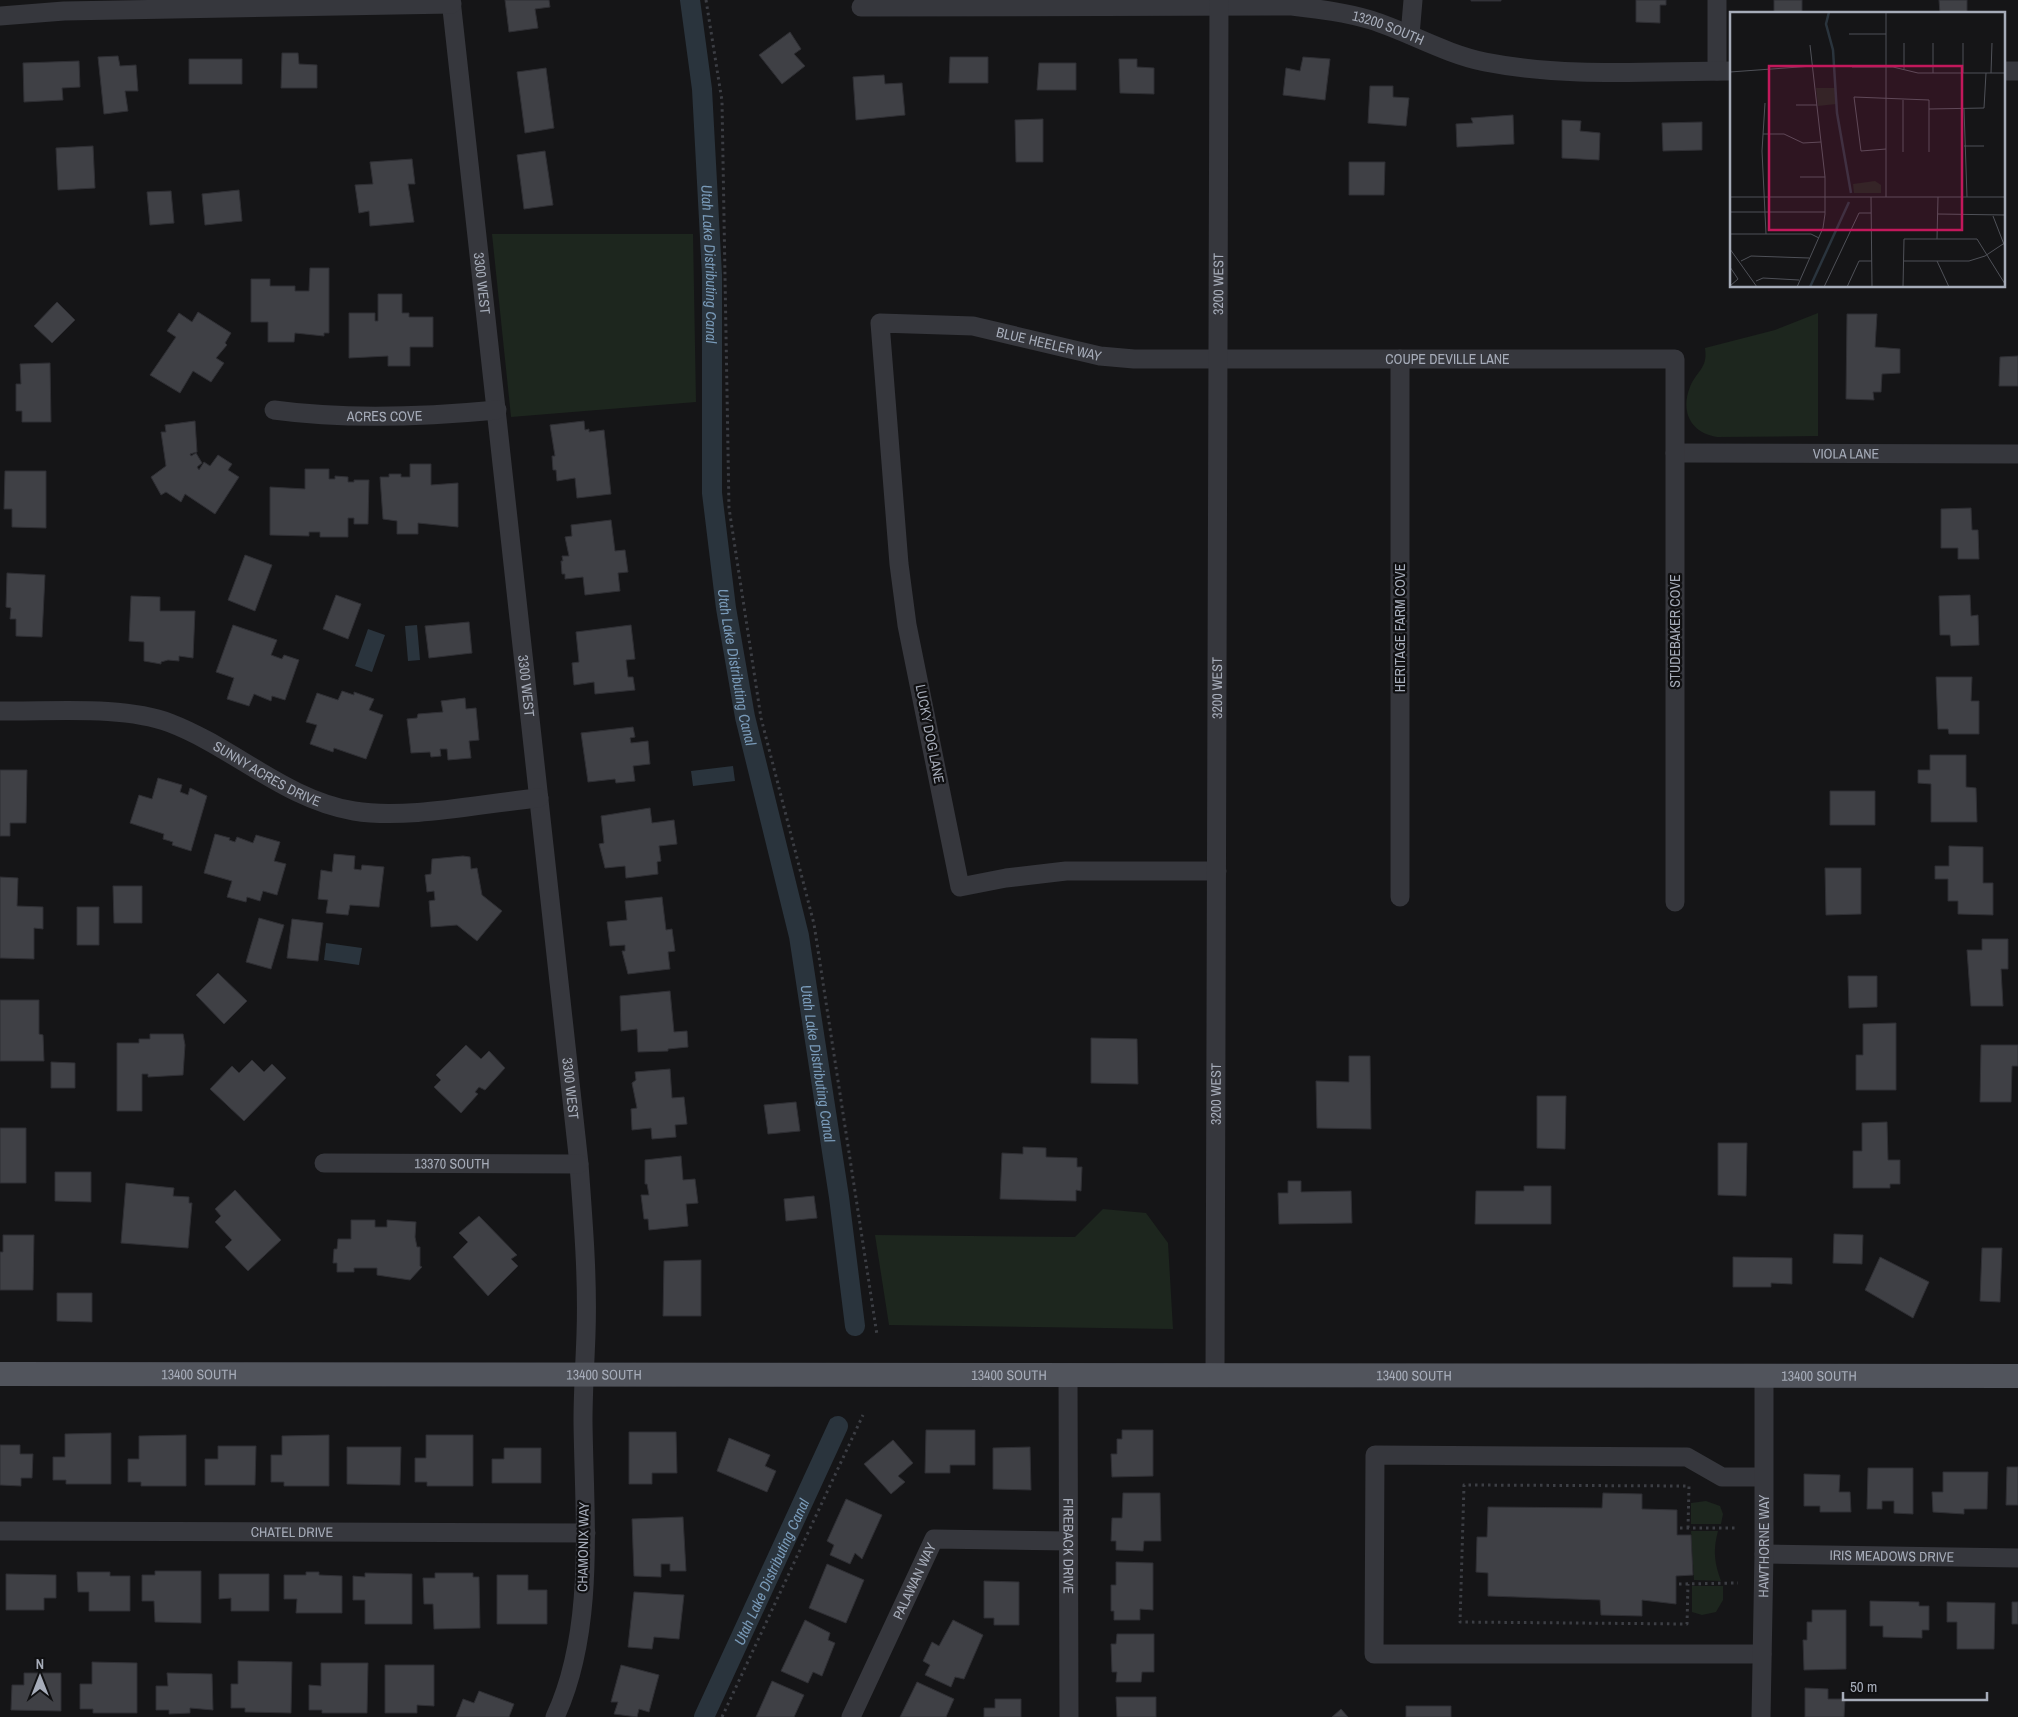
<svg xmlns="http://www.w3.org/2000/svg" width="2018" height="1717" font-family="'Archivo Narrow',sans-serif">
<style>
.green{fill:#1d261e}
.water{fill:#2a343d}
.lines{fill:none;stroke-linecap:round;stroke-linejoin:round}
.canal{stroke:#2a343d;stroke-width:20}
.building{fill:#3f4045;stroke:#2f2f34}
.path{stroke:#3c3e44;stroke-width:3;stroke-dasharray:2.5 4;stroke-linecap:butt}
.minor{stroke:#36373d;stroke-width:19}
.major{stroke:#51545c;stroke-width:24}
.labels{text-anchor:middle;dominant-baseline:central;stroke-width:4.5;stroke-linejoin:round;paint-order:stroke}
.street-label{font-size:14px;fill:#a6acb9;stroke:#101012}
.water-label{font-size:15px;font-style:italic;fill:#799ab8;stroke:#101012}
.inset-river{fill:none;stroke:#2a343d;stroke-width:2.5}
.inset-road{fill:none;stroke:#4f5158;stroke-width:1}
.view{fill:#c2185b;fill-opacity:0.15;stroke:#c2185b;stroke-width:2.5}
.inset-edge{fill:none;stroke:#a6acb9;stroke-width:2.5}
</style>
<rect width="100%" height="100%" fill="#151517"/>
<path class="green" d="M492,234H693L696,402L511,417Z
M1818,313V436L1717,437C1691,433 1680,412 1690,387C1697,370 1708,369 1705,348L1775,330Z
M1103,1209L1146,1213L1168,1243L1173,1329L889,1325L875,1235L1075,1237Z
M1706,1501L1720,1506L1723,1514L1721,1524H1691V1503Z
M1691,1531H1718C1713,1550 1714,1562 1721,1581L1694,1580Z
M1692,1586H1723V1600L1716,1612L1702,1615L1692,1612Z"/>
<path class="water" d="M417,625L420,660L408,661L405,626Z
M368,629L385,635L372,672L355,666Z
M733,766L735,781L693,786L691,771Z
M326,943L362,948L359,965L324,960Z"/>
<g class="lines">
<g class="canal">
<path id="s1" d="M690,0L702,89L712,275V493L726,608L745,717L799,936L839,1197L855,1326"/>
<path id="s2" d="M704,1717L838,1426"/>
</g>
</g>
<path class="building" d="M505,0H549L550,7L535,9L538,28L509,32Z
M1471,0H1501V1H1471Z
M1636,0H1666V5H1660V23L1636,22Z
M1774,0H1802V14H1774Z
M1939,0H1967V14H1940Z
M790,32L801,49L794,54L805,66L782,84L759,55Z
M282,53H298L299,64L317,65V88H281Z
M118,56L120,66L136,65L138,91H125L128,111L104,114L98,57Z
M950,57H988V83H949Z
M1303,57L1330,59L1325,100L1283,95L1286,68L1300,71Z
M189,59H242V84H189Z
M1119,59H1137V67L1154,68V94L1120,93Z
M79,61L80,87L62,88L63,100L24,102L23,63Z
M1039,63H1076V90H1037Z
M546,68L554,128L525,133L517,72Z
M884,75L885,84L902,83L905,115L856,120L853,77Z
M1370,86H1393V97L1409,98L1406,126L1368,123Z
M1513,115L1514,144L1457,147L1456,124L1473,123L1471,118Z
M1043,119V162H1016L1015,120Z
M1562,120L1581,121L1580,131L1600,133L1599,160L1562,158Z
M1702,122V150L1663,151L1662,123Z
M93,146L95,188L58,190L56,148Z
M545,151L553,205L524,209L517,155Z
M412,159L415,184H408L414,222L370,226L369,211L359,213L355,185L373,184L370,162Z
M1349,162H1385L1384,195H1349Z
M239,190L242,221L205,225L202,194Z
M171,191L174,223L150,225L147,192Z
M310,268H329V333H324V336L295,333L294,342H268V322H251V279H270V286H295V291H309Z
M378,294H402V313H409V317H433V347H410V366H388V356L349,358V313H375V321H378Z
M57,302L75,320L52,343L34,326Z
M198,312L231,333L225,343L227,345L216,358L224,363L211,382L193,371L180,393L150,375L176,337L167,331L179,313L192,322Z
M1847,314H1877L1875,347L1900,349V373L1882,374L1881,392H1873L1874,400L1846,399Z
M2018,356V386H1999L2000,357Z
M50,363L51,422H22V411H16V384H21L20,364Z
M195,421L197,452L190,454L191,456L196,453L202,463L197,467L199,470L204,462L210,466L218,455L232,464L228,470L239,477L215,514L185,494L181,502L166,492L161,495L151,477L166,466L161,432H166L165,425Z
M584,421L585,430L589,429V432L604,430L611,494L577,498L575,478L557,481L556,470H553L552,456H555L550,425Z
M410,464H431V485L458,483V527L418,523V534H397V521L383,519L380,477H389V474H401V477H410Z
M305,469H329V479H335V476L348,477V482H354V480H369L368,524H354V518H348V537H320V532H309V536L270,535V487L305,489Z
M5,471H46V528L12,527V509H4Z
M1971,508L1972,530H1978L1979,559H1958V548H1941V509Z
M611,520L615,551L625,550L628,572L618,573L620,591L585,595L583,577L565,579V574H562L561,561H563L562,556H569L565,537L572,536L571,525Z
M245,555L272,565L255,611L228,600Z
M7,573L45,575L42,637L16,636V619H10L11,608L6,607Z
M336,595L361,604L348,639L323,629Z
M1970,595L1971,616L1978,615L1979,645L1951,646L1950,635H1940L1939,596Z
M131,596L160,597V611H195L193,658L179,656V661L168,660L161,662V664L144,661V642L129,641Z
M469,622L472,653L429,658L425,626Z
M233,625L277,640L271,655L282,659L284,655L299,660L285,700L272,696L271,701L254,694L249,706L227,699L234,678L216,672Z
M631,625L635,659L626,660L628,677H633L635,690L595,694L594,682L574,685L572,663L579,662L576,632Z
M1936,677H1972L1971,701H1979V734H1949L1948,729H1938Z
M342,691L354,695V692L374,699L369,710L383,715L366,759L334,748L333,752L310,744L317,725L306,722L317,693L338,700Z
M465,698L466,709L476,708L479,740L469,741L471,758L448,760L447,749H440L441,756L431,757L430,752L411,753L407,719L417,718L418,714L443,712L441,701Z
M633,727L635,737L630,738L631,743L648,741L650,764L633,766L635,781L616,783L615,779L588,782L581,733Z
M1930,755H1966V787L1976,788L1977,822H1931V784L1918,783V770H1930Z
M0,770H27L26,823H10V836H0Z
M158,778L182,785L180,792L188,795L190,788L207,796L191,851L172,845L173,842L163,839L164,834L130,823L139,795L152,799Z
M1830,791H1875V825H1830Z
M650,808L652,823L674,820L677,844L659,846L661,861L657,862L658,874L626,878L625,866L605,868L599,844L604,843L601,816Z
M215,834L230,838L229,840L235,842L237,837L253,843L256,835L280,842L274,861L286,864L277,895L263,891L260,901L247,897L246,902L227,897L232,881L204,873Z
M1949,846L1983,847V883H1993V915L1958,914V901H1948V879H1935V866H1949Z
M334,854L355,856L354,869L361,870L362,865L384,867L379,907L350,905L348,915L326,913L328,900L318,899L321,870L332,872Z
M463,856L470,857L471,869L477,868L482,895L502,911L477,941L457,925L431,927L429,901L435,900L434,891L427,892L425,875L431,874L432,859Z
M1825,868H1861V914L1826,915Z
M0,877L18,878L17,906L43,907V929L34,928V959L0,958Z
M113,886H142V923H114Z
M662,897L666,930L672,929L675,951L668,952L670,969L628,974L622,951H625V945L610,946L607,922L627,920L625,901Z
M77,907H99V945H77Z
M259,918L284,925L271,969L246,962Z
M292,919L323,923L318,961L287,958Z
M1982,939H2008V969H2001L2003,1006H1971L1967,950H1982Z
M218,973L247,1001L224,1024L196,995Z
M1848,976H1877V1007L1849,1008Z
M670,991L674,1032L687,1031L688,1047L668,1049V1051L638,1052L637,1029L621,1031L620,996Z
M0,1000H39V1034L43,1035L44,1061H0Z
M1896,1023V1090H1856V1055H1863V1024Z
M150,1034H183L185,1045L183,1075L148,1077V1074H142V1111H117V1043H139V1039H150Z
M1091,1038L1137,1039L1138,1084L1091,1083Z
M466,1045L481,1059L489,1051L505,1068L485,1090L479,1087L475,1092L478,1094L461,1113L434,1087L441,1080L436,1075Z
M1981,1045H2018V1066H2012L2011,1102H1980Z
M1349,1056H1370L1371,1129L1317,1128L1316,1081L1349,1082Z
M252,1060L264,1072L272,1064L286,1078L244,1121L210,1089L232,1066L239,1073Z
M51,1062L75,1063V1088H51Z
M670,1069L672,1098L684,1097L687,1124L675,1125L676,1137L652,1139L651,1128L632,1130L631,1109L637,1108L632,1083L636,1080L635,1072Z
M1537,1096H1566L1565,1149L1537,1148Z
M796,1102L800,1131L768,1134L764,1105Z
M1887,1122L1888,1160H1900V1184H1890V1188H1853V1151H1862V1123Z
M0,1128H26V1183H0Z
M1718,1143H1747L1746,1196L1718,1195Z
M1023,1147L1046,1148V1157L1077,1158V1167H1082L1081,1191L1076,1190V1201L1000,1199L1002,1153L1023,1154Z
M681,1156L683,1180L695,1179L698,1203L686,1204L688,1226L649,1230L648,1219H644L641,1195H649L647,1184H645V1160Z
M55,1172H91V1202L55,1201Z
M1288,1181H1301V1192L1351,1191L1352,1223L1279,1224L1278,1193H1288Z
M126,1183L174,1188L173,1196L189,1197V1203H192L188,1248L121,1243Z
M1524,1186H1551V1224H1475L1476,1191H1524Z
M235,1190L281,1240L248,1271L225,1247L232,1240L215,1222L221,1216L215,1209Z
M814,1196L817,1218L786,1221L784,1199Z
M479,1216L517,1255L511,1259L518,1266L488,1296L453,1257L468,1242L459,1233Z
M351,1220H375V1227H387V1220L416,1222L415,1237L417,1247H420V1266L422,1267L410,1280L377,1275V1268H354V1272H337V1263H333L334,1249H337L338,1239H351Z
M1834,1234L1863,1235L1862,1264L1833,1263Z
M3,1235H34L33,1290H0V1252H3Z
M1982,1248H2002L2000,1302L1980,1301Z
M1733,1257L1792,1258V1284L1771,1283V1287H1733Z
M1880,1257L1929,1282L1913,1318L1865,1290Z
M701,1260V1316H663L664,1261Z
M57,1293H92V1322L57,1321Z
M926,1430H975V1465H950V1473H925Z
M1122,1430H1153V1476L1112,1477L1111,1454H1117V1439H1122Z
M629,1432H676L677,1473H652V1484H629Z
M111,1433V1484H66V1480H53V1457H65V1434Z
M186,1435V1486H141V1482H128V1459H139V1436Z
M329,1435V1486H284V1482H271V1455H282V1436Z
M426,1435H473V1486H427V1482H415V1458H426Z
M729,1438L770,1455L765,1466L776,1471L767,1492L717,1471Z
M893,1440L913,1463L898,1476L905,1482L891,1494L864,1464Z
M0,1445H20V1454H33L32,1478H21V1486L0,1485Z
M218,1446H256L255,1485H205V1459H218Z
M347,1447H401L400,1485L347,1484Z
M1030,1447L1031,1490L993,1489V1448Z
M504,1448H541V1483H492V1459H504Z
M2007,1467H2018V1505H2006Z
M1868,1468H1913V1514L1894,1513V1501H1882V1509H1867Z
M1943,1472H1988L1987,1509H1964V1514L1933,1512L1932,1492H1943Z
M1804,1474L1840,1475L1839,1492H1850L1851,1512H1820V1506H1804Z
M1123,1493H1160L1161,1541H1144L1143,1551L1116,1550V1541H1111L1112,1518H1122Z
M1603,1493L1642,1494V1509L1677,1510V1535H1691L1693,1575L1676,1576V1604L1642,1600V1616L1601,1615L1600,1600L1488,1596V1573L1476,1572L1477,1537H1487L1488,1507L1602,1508Z
M846,1499L882,1515L862,1559L855,1553L850,1564L830,1555L834,1545L827,1541Z
M683,1517L686,1571H670V1564H661V1577L634,1576L632,1519Z
M1116,1562L1153,1563V1610L1140,1609V1620H1114V1611H1111V1585H1116Z
M827,1564L864,1580L846,1623L809,1608Z
M155,1571H201V1623L155,1622L154,1601H142V1575H155Z
M77,1572H110V1576H130V1611H89V1592H78Z
M306,1572H319V1575L342,1576V1613H296L297,1599H284V1575H306Z
M365,1573L412,1574V1624H365V1600H353V1576L365,1577Z
M435,1573H473V1577H479L480,1628L434,1629L433,1604H424L423,1578H435Z
M6,1574L56,1575V1598H44V1610H6Z
M219,1574H269V1611H231V1598L219,1599Z
M497,1575H528V1590H547V1624H497Z
M984,1581L1019,1582V1625H994V1618H984Z
M634,1592L684,1595L679,1639L654,1637L652,1649L628,1647Z
M1870,1601L1919,1602V1606H1929V1630H1922V1638L1883,1637V1626H1870Z
M1947,1602L1995,1603L1994,1649H1957V1622H1947Z
M2012,1602H2018V1624H2012Z
M1812,1610H1846V1669L1804,1670L1803,1640H1807V1622H1812Z
M805,1620L830,1633L828,1640L835,1643L822,1676L813,1672L808,1683L781,1671Z
M953,1620L983,1635L964,1679L955,1677L951,1687L925,1675L930,1665L923,1661L932,1642L939,1646Z
M1117,1634H1154V1672H1142L1141,1682H1116L1117,1672H1112L1111,1644H1116Z
M238,1661L292,1662L291,1713L245,1712V1708H231V1684H238Z
M92,1662L137,1663V1713H93V1709H80V1684H92Z
M321,1663H368L367,1713H322V1710H309V1685L321,1686Z
M385,1665H434V1706L417,1705V1713H385Z
M621,1665L659,1675L649,1712L639,1709L637,1717L614,1714L618,1702H611Z
M24,1673H61V1711L11,1710L12,1685H24Z
M167,1673L212,1674L213,1710L190,1708V1713L169,1714V1710H156V1686H168Z
M772,1681L804,1695L794,1717H756Z
M917,1682L954,1699L946,1717H900Z
M1805,1688L1828,1689V1699H1845L1844,1717H1805Z
M479,1691L514,1704L509,1717H456L463,1699L474,1703Z
M1116,1697H1156V1717H1117Z
M995,1699H1021V1717H984V1708H995Z
M1406,1706H1451V1717H1406Z
M1341,1709L1348,1717H1332Z"/>
<g class="lines">
<path class="path" d="M706,0L722,101L729,508L761,718L814,924L877,1335
M1680,1528H1738
M1688,1528L1689,1486L1464,1485L1460,1622L1687,1624L1688,1584
M1679,1584L1738,1583
M722,1717L863,1415"/>
<g class="minor">
<path id="s3" d="M451,0L579,1164C583,1220 588,1277 586,1334C585,1363 583,1392 583,1421C584,1516 596,1629 555,1717"/>
<path d="M1717,0V71"/>
<path id="s4" d="M861,7L1292,6C1318,9 1345,12 1371,20C1409,32 1445,54 1485,62C1566,78 1650,71 1732,71"/>
<path d="M0,16L64,11L452,4"/>
<path d="M1410,35L1413,0"/>
<path d="M2004,71H2018"/>
<path d="M1400,359V897"/>
<path id="s5" d="M274,410C347,420 423,417 497,410"/>
<path id="s6" d="M1675,453L2018,454"/>
<path id="s7" d="M0,711C51,712 123,705 170,723C233,747 286,800 354,811C408,820 483,803 539,798"/>
<path id="s8" d="M1217,871H1066L1006,878L960,887L907,625L899,564L880,323L973,326L1100,356L1134,359H1675V902"/>
<path id="s9" d="M324,1163L579,1164"/>
<path id="s10" d="M1068,1375L1069,1717"/>
<path id="s11" d="M1215,1376L1219,0"/>
<path id="s12" d="M0,1531L586,1533"/>
<path id="s13" d="M1764,1554L2018,1558"/>
<path d="M1762,1654H1374L1375,1455L1687,1457L1722,1477H1763"/>
<path id="s14" d="M851,1717L934,1539L1068,1541"/>
<path id="s15" d="M1761,1717L1764,1554V1376"/>
</g>
<path class="major" id="s16" d="M0,1374L2018,1376"/>
</g>
<g class="labels">
<g class="street-label">
<text stroke="none"><textPath href="#s4" startOffset="530">13200 SOUTH</textPath></text>
<text stroke="none"><textPath href="#s11" startOffset="1092">3200 WEST</textPath></text>
<text stroke="none"><textPath href="#s3" startOffset="285">3300 WEST</textPath></text>
<text stroke="none"><textPath href="#s8" startOffset="1000">BLUE HEELER WAY</textPath></text>
<text stroke="none"><textPath href="#s8" startOffset="1400">COUPE DEVILLE LANE</textPath></text>
<text stroke="none"><textPath href="#s5" startOffset="111">ACRES COVE</textPath></text>
<text stroke="none"><textPath href="#s6" startOffset="171">VIOLA LANE</textPath></text>
<text transform="translate(1400 628) rotate(-90)">HERITAGE FARM COVE</text>
<text transform="translate(1675 631) rotate(-90)">STUDEBAKER COVE</text>
<text stroke="none"><textPath href="#s3" startOffset="690">3300 WEST</textPath></text>
<text stroke="none"><textPath href="#s11" startOffset="688">3200 WEST</textPath></text>
<text transform="translate(930 734) rotate(79)">LUCKY DOG LANE</text>
<text stroke="none"><textPath href="#s7" startOffset="281">SUNNY ACRES DRIVE</textPath></text>
<text stroke="none"><textPath href="#s3" startOffset="1095">3300 WEST</textPath></text>
<text stroke="none"><textPath href="#s11" startOffset="282">3200 WEST</textPath></text>
<text stroke="none"><textPath href="#s9" startOffset="128">13370 SOUTH</textPath></text>
<text stroke="none"><textPath href="#s16" startOffset="199">13400 SOUTH</textPath></text>
<text stroke="none"><textPath href="#s16" startOffset="604">13400 SOUTH</textPath></text>
<text stroke="none"><textPath href="#s16" startOffset="1009">13400 SOUTH</textPath></text>
<text stroke="none"><textPath href="#s16" startOffset="1414">13400 SOUTH</textPath></text>
<text stroke="none"><textPath href="#s16" startOffset="1819">13400 SOUTH</textPath></text>
<text stroke="none"><textPath href="#s12" startOffset="292">CHATEL DRIVE</textPath></text>
<text stroke="none"><textPath href="#s10" startOffset="171">FIREBACK DRIVE</textPath></text>
<text stroke="none"><textPath href="#s15" startOffset="171">HAWTHORNE WAY</textPath></text>
<text transform="translate(583 1547) rotate(-89)">CHAMONIX WAY</text>
<text stroke="none"><textPath href="#s13" startOffset="128">IRIS MEADOWS DRIVE</textPath></text>
<text stroke="none"><textPath href="#s14" startOffset="150">PALAWAN WAY</textPath></text>
</g>
<g class="water-label">
<text stroke="none"><textPath href="#s1" startOffset="265">Utah Lake Distributing Canal</textPath></text>
<text stroke="none"><textPath href="#s1" startOffset="670">Utah Lake Distributing Canal</textPath></text>
<text stroke="none"><textPath href="#s1" startOffset="1075">Utah Lake Distributing Canal</textPath></text>
<text stroke="none"><textPath href="#s2" startOffset="160">Utah Lake Distributing Canal</textPath></text>
</g>
</g>
<g transform="translate(1730 12)">
<rect width="275" height="275" fill="#151517"/>
<path d="M86,76H106V92L88,94ZM145,169L151,173V181H124L123,172Z" fill="#1d261e"/>
<path class="inset-river" d="M99,0L96,12L103,38L107,101L121,181M80,275L119,190"/>
<path class="inset-road" d="M119,22H156M203,31V61M233,31V61M122,55H163L188,61H275M174,57V31M0,60L83,54M261,61L262,31M173,88V140M35,91L32,139L36,222M66,93H87M199,97L254,96L256,61M234,97L237,185M33,122H54L73,131L91,130M234,134H254M156,137L131,139L124,85L199,88V140M70,165H95M0,185H275M141,185L142,275M156,185V0M0,200H95M208,202L275,203M263,204L275,235M0,222H81L89,226M207,227L208,185M0,237L27,275M11,249L21,244L79,246M174,249H239L255,244L273,232M207,249L219,275M0,255L8,267L0,274M26,269L33,266L69,268M67,275L93,216L95,202V165L80,33M94,275L129,201H141M117,275L129,249H142M173,275L174,227H247L275,272"/>
<path class="view" d="M39,54H232V218H39Z"/>
<rect width="275" height="275" class="inset-edge"/>
</g>
<g transform="translate(40 1677)" stroke="#101012" stroke-width="4" paint-order="stroke">
<path d="M0-4L9 19L0 12L-9 19Z" fill="#a6acb9"/>
<text y="-8" font-size="14" font-weight="bold" text-anchor="middle" fill="#a6acb9">N</text>
</g>
<path d="M1843 1692v8h144v-8" fill="none" stroke="#a6acb9" stroke-width="2.5"/>
<text x="1850" y="1692" font-size="15" fill="#a6acb9" stroke="#101012" stroke-width="4" paint-order="stroke">50 m</text>
</svg>
